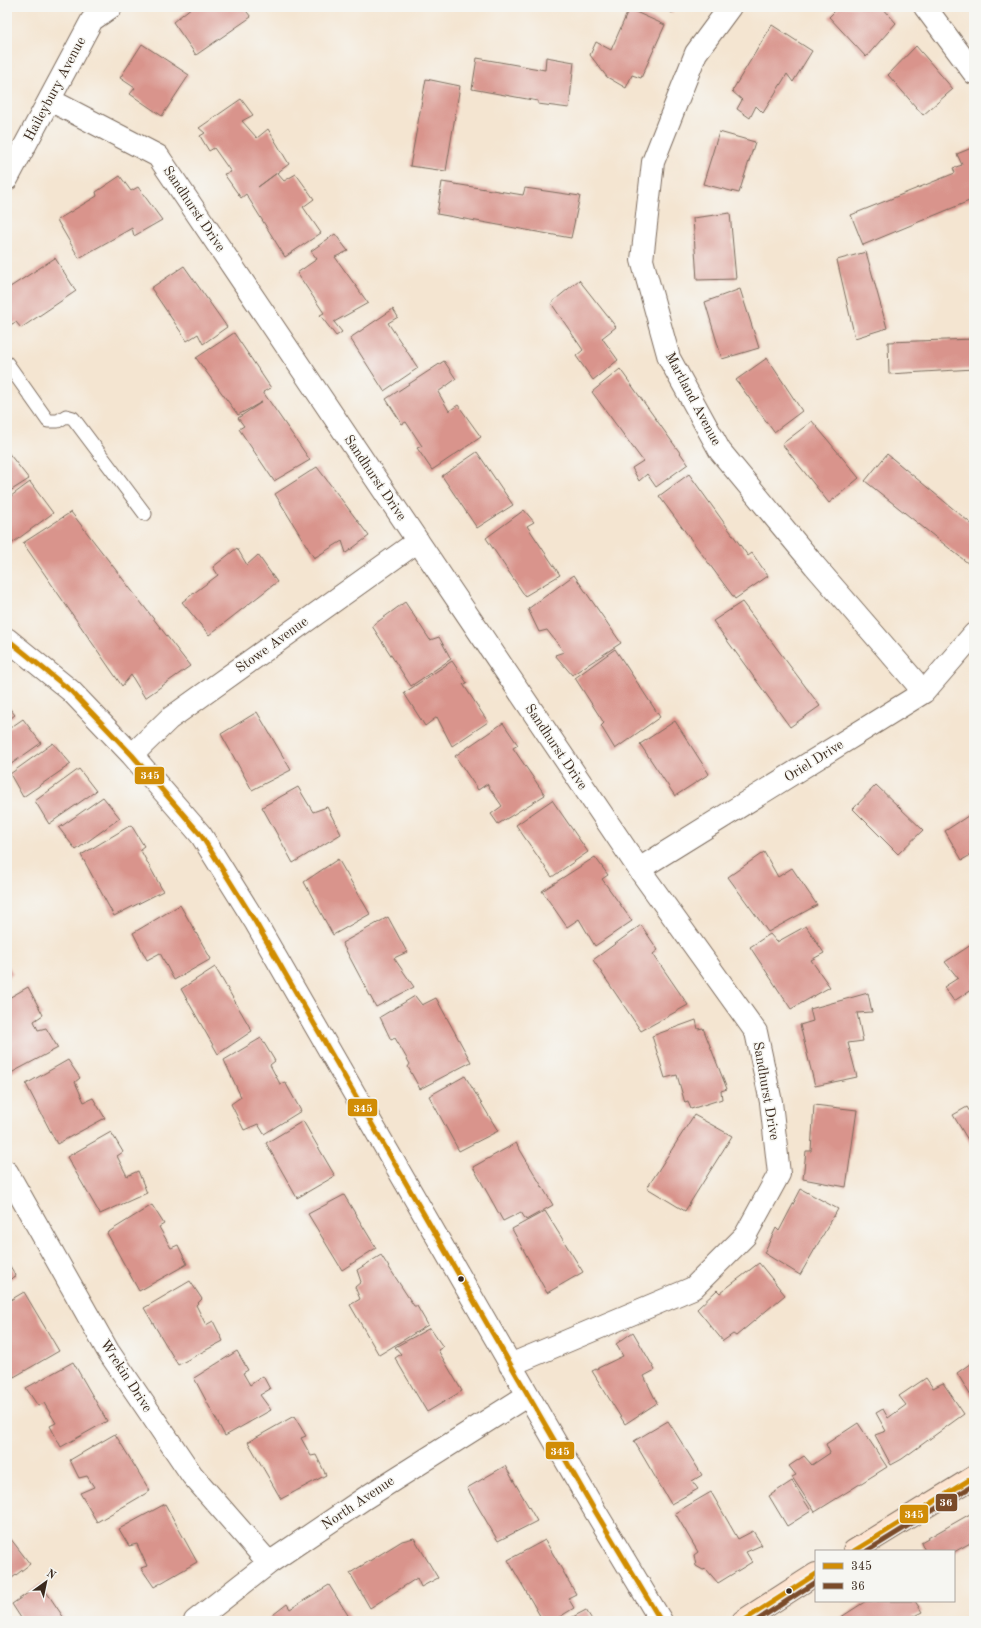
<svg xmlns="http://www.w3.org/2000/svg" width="981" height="1628" font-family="'Old Standard TT',serif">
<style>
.building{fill:#d9948c}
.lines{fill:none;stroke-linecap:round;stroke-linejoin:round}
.lane-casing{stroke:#7c6b5d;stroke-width:15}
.street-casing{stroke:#7c6b5d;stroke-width:24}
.secondary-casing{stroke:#7c6b5d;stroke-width:24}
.lane{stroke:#fff;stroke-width:13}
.street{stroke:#fff;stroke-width:22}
.secondary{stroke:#fde4d0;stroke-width:22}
.bus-1-casing{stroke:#f6f6f2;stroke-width:8}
.bus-2-casing{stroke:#f6f6f2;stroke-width:8}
.bus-1{stroke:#d18d06;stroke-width:5}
.bus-2{stroke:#7a4b2a;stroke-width:5}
.bus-dot{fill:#3b2a1e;stroke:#f6f6f2;stroke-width:1.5}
.labels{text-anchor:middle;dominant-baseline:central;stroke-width:3;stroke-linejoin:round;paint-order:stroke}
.street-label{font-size:14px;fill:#3b2a1e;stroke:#f6f6f2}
.line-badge{stroke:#f6f6f2;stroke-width:1.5}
.badge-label{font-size:11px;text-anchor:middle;font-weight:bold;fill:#fff}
</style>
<rect width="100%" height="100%" fill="#f6f6f2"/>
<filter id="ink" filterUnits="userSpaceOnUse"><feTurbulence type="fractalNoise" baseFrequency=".025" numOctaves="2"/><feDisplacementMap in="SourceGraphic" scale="8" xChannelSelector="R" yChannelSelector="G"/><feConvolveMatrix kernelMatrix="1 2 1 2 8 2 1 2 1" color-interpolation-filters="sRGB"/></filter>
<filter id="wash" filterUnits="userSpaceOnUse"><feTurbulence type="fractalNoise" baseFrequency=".012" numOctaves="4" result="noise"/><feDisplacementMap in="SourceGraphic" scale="16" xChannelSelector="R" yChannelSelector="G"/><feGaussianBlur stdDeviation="0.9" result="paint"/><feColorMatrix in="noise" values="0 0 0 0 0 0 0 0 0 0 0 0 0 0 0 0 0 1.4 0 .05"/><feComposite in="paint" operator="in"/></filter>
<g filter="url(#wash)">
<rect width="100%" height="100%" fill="#f4e5d1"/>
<g id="blocks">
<path class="building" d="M192,7H243L251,17L196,55L173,22Z
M664,7H676L672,13Z
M839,7H882L896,23L866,57L829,17Z
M629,9L665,25L641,78L632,75L626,88L607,77L590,55L596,42L611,50Z
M772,25L812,51L793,82L787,74L763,113L756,106L750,118L737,109L742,100L732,91Z
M142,44L189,75L162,116L130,94L135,88L120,78Z
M916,46L953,89L923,115L888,75Z
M546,57L574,62L569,108L538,104V101L472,89L477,58L545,70Z
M426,79L460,86L446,171L410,166Z
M241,99L253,115L242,121L257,138L268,129L289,164L258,187L277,173L284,181L296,174L314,199L303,207L321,233L285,257L246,194L241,198L224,174L231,172L214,148L209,151L200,136L205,133L199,128Z
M719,132L755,142L739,193L703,184Z
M974,147V199L863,245L851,215L955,173L953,168L962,165L957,154Z
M120,176L131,191L138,187L162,220L134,236L132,228L79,258L57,220L97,196L96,192Z
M442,182L523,195L525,188L580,196L571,238L437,214Z
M730,213L736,279L697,280L693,218Z
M335,234L348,251L335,257L368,303L334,322L342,332L336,336L320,315L324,313L297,273L317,259L311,251Z
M866,252L887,328L855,338L837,260Z
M55,258L76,291L21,328L16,322L8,326L7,289Z
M184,266L227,327L203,344L198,334L187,341L151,288Z
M579,280L616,327L602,338L618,360L593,380L576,356L583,350L551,303Z
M740,289L759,348L722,359L705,302Z
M393,309L398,317L388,323L418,368L384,391L350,338Z
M234,333L271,388L263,392L310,460L274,481L239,429L244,426L238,418L262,402L238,415L196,358Z
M974,339V369L889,374L888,342Z
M767,358L802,411L774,432L736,380Z
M444,361L456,379L438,392L449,411L458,405L481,437L432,470L417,448L422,446L406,422L402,424L386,399Z
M620,369L688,464L656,487L647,474L639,481L632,468L643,461L592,392Z
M812,421L859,478L829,503L782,444Z
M7,451L29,479L7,493Z
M477,452L513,505L477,528L442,476Z
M887,454L974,526V568L865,481Z
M317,467L369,536L346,553L342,541L314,558L275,494Z
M689,474L748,556L752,553L768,576L735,599L659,496Z
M30,482L53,513L7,547V499Z
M524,510L534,522L527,526L560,575L525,596L486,538Z
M71,512L190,666L145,698L131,675L122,686L23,543Z
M237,548L247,565L258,555L277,582L209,635L182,602L218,575L213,567Z
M574,575L621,643L572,675L555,655L564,652L547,630L539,632L528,609Z
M405,602L430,640L439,637L451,659L411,686L372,626Z
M742,602L820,706L790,727L713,621Z
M615,649L660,717L615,749L601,726L604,723L575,678Z
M452,661L467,683L463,684L488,722L452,746L437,717L425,726L404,693Z
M7,705L15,715L7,721Z
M257,712L291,770L252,790L221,734Z
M23,719L41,743L7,767V730Z
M675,721L709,774L675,796L640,744Z
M503,723L518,745L513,748L545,795L498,824L491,814L502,806L487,784L478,790L455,756Z
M53,743L71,764L23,797L10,774Z
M79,769L96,791L49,824L35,801Z
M876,785L923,830L898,854L853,809Z
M298,787L313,812L327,807L341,834L293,863L262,807Z
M103,797L120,818L76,850L59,828Z
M552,800L588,852L552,877L516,825Z
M974,812V853L962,860L945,831Z
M131,825L144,846L140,849L163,891L114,916L81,855Z
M764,852L778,877L792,868L817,905L768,932L728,877Z
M595,857L608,875L602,879L632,921L595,946L579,919L567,927L542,891Z
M338,859L370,914L333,935L304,882Z
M180,905L211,959L174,980L160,953L147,960L133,933Z
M388,917L407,952L394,958L414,987L376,1007L342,943Z
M641,925L658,950L653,954L688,1005L641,1031L593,960Z
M806,926L824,953L811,960L830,987L791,1009L750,947L770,934L777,942Z
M974,943V988L954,1001L944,987L958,978L945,962Z
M7,963L13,974L7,978Z
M215,967L252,1031L218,1054L181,989Z
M28,987L43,1015L34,1021L38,1030L46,1028L58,1048L11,1073L7,1066V999Z
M868,993L872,1012L857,1013L863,1041L848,1043L857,1077L815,1086L800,1025L813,1021L810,1009Z
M415,996L422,1005L436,998L471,1062L420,1089L408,1067L410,1064L395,1038L391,1040L380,1017Z
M696,1020L698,1029L703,1028L727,1089L721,1091L722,1099L691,1109L688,1102L685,1103L677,1075L665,1078L652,1036Z
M261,1038L275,1061L270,1065L280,1084L285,1082L301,1111L264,1134L258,1124L244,1130L231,1104L241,1097L224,1060Z
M68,1060L80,1078L75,1082L84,1102L93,1098L105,1118L57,1144L26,1084Z
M465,1076L498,1131L459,1151L429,1096Z
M814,1105L857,1110L846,1187L803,1179L806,1151H811Z
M967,1107L971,1114L974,1113V1150L953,1115Z
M694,1115L732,1136L685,1211L647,1188Z
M303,1121L335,1176L297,1198L266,1143Z
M111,1132L123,1152L117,1156L127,1176L138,1171L147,1193L100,1214L67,1157Z
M516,1143L553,1205L526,1220L521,1212L503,1221L473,1167Z
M801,1189L838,1209L800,1275L764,1253L776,1228L779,1231Z
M344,1195L376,1248L342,1270L308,1214Z
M152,1205L164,1224L159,1227L171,1248L178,1245L187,1264L139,1291L107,1233Z
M545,1211L583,1272L547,1293L512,1229Z
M381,1255L414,1306H417L428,1325L379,1355L350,1305L360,1299L355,1287L361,1282L357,1270Z
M7,1261L16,1276L7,1281Z
M759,1263L785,1295L736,1336L733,1334L723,1341L697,1309L717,1290L720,1293Z
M190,1281L202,1299L196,1305L206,1325L213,1321L223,1341L178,1365L144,1308Z
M24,1292L59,1351L14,1377L7,1364V1354L9,1353L7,1351V1302Z
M430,1328L443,1347L438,1350L462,1391L427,1412L395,1358L401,1354L395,1347Z
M633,1332L655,1370L644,1376L657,1403L625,1424L592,1371L623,1356L616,1344Z
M237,1351L248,1370L243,1373L250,1385L263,1376L270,1389L260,1395L271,1410L225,1436L194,1378Z
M974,1361V1401L957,1373Z
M73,1362L107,1421L61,1447L50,1426L56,1423L44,1403L38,1406L26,1388Z
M926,1378L933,1388L943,1383L964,1414L902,1459L891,1465L875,1435L886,1431L876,1413L883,1409L888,1418L906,1405L899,1396Z
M294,1416L306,1436L301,1438L311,1456L316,1455L326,1475L281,1499L248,1442Z
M668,1421L702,1475L692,1481L698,1489L671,1504L634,1441Z
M858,1423L887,1467L815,1512L792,1477L796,1475L789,1466L804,1456L812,1465L830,1453L826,1444Z
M115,1434L150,1491L97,1522L80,1493L94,1487L87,1476L79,1478L70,1460Z
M505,1466L537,1521L498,1541L467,1488Z
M792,1481L811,1511L787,1526L769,1496Z
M711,1492L738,1539L753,1531L762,1545L746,1552L752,1562L718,1583L706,1569L703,1570L696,1566L694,1555L698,1552L675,1513Z
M165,1504L197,1562L154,1587L141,1568L147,1566L137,1544L129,1546L119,1529Z
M970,1514L974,1521V1541L954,1552L925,1551L921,1542Z
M7,1534L30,1564L7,1582Z
M414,1538L438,1578L421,1587L417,1578L370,1608L350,1573L402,1541Z
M545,1540L576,1594L568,1598L574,1608L553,1621H543L508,1560Z
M41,1584L66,1621H23L12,1604Z
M329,1585L351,1620L265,1621L287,1604L290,1609Z
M866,1601H915L922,1612L912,1617L915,1621H840L838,1619Z
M586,1610L593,1621H565Z"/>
</g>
</g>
<g filter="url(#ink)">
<use href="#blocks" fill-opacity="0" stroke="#7c6b5d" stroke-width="1"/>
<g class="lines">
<defs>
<path id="lane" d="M7,363L48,421H58L66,416L73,418L145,514"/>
<path id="street" d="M730,7L696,53L653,162L642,260L669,358L720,451L815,566L924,692
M925,7L974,73
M50,100L158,156L639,869L756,1032L771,1102L779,1174L745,1236L693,1288L510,1365
M7,179L92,20L111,7
M7,639L71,691L132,755L201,835L256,923L595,1511L661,1621
M132,755L169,719L418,541
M639,869L924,692L974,634
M7,1172L108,1351L192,1475L269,1563
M195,1621L269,1563L365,1498L528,1395"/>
<path id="secondary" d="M854,1551L974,1477
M743,1621L816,1574"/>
</defs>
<use href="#lane" class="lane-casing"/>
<use href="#street" class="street-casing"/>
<use href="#secondary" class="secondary-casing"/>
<use href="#lane" class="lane"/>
<use href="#street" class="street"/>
<use href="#secondary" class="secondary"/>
<defs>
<path id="bus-1" d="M7,639L71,691L132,755L201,835L256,923L595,1511L661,1621
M854,1551L974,1477
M743,1621L816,1574"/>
<path id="bus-2" d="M867,1551L974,1485
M756,1621L816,1582"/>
</defs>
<use href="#bus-1" class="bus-1-casing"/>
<use href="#bus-2" class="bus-2-casing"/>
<use href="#bus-1" class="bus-1"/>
<use href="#bus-2" class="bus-2"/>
</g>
</g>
<g class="bus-dot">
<circle cx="461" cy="1279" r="3.5"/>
<circle cx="789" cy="1591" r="3.5"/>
</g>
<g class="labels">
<g class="street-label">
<text transform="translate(55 89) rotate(-62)">Haileybury Avenue</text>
<text transform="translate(194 209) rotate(56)">Sandhurst Drive</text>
<text transform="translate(693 399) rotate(62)">Martland Avenue</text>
<text transform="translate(375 478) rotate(56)">Sandhurst Drive</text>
<text transform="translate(272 645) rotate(-36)">Stowe Avenue</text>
<text transform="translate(556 747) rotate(56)">Sandhurst Drive</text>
<text transform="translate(814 761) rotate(-32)">Oriel Drive</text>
<text transform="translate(766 1091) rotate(80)">Sandhurst Drive</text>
<text transform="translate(126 1376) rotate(57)">Wrekin Drive</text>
<text transform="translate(358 1503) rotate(-34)">North Avenue</text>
</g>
</g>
<g class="line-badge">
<rect x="134" y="766" width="31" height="19" rx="4" fill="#d18d06"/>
<rect x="347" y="1098" width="31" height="19" rx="4" fill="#d18d06"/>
<rect x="545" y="1441" width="30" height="19" rx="4" fill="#d18d06"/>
<rect x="935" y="1493" width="23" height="19" rx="4" fill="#7a4b2a"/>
<rect x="899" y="1504" width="30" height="20" rx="4" fill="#d18d06"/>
</g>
<g class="badge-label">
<text x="150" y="779">345</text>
<text x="363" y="1112">345</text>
<text x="560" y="1455">345</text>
<text x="946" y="1506">36</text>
<text x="914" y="1518">345</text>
</g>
<rect width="981" height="1628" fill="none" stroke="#f6f6f2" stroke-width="24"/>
<rect x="815" y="1550" width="140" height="52" fill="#f6f6f2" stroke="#aba49d"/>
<rect x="823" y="1563" width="20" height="6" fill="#d18d06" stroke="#aba49d"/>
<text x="851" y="1570" font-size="12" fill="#3b2a1e">345</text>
<rect x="823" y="1583" width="20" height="6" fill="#7a4b2a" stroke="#aba49d"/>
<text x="851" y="1590" font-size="12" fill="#3b2a1e">36</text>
<g transform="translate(46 1582) rotate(33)" stroke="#f6f6f2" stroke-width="3" paint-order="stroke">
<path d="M0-3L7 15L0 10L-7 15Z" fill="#3b2a1e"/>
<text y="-6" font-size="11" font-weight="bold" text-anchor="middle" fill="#3b2a1e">N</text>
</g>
</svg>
